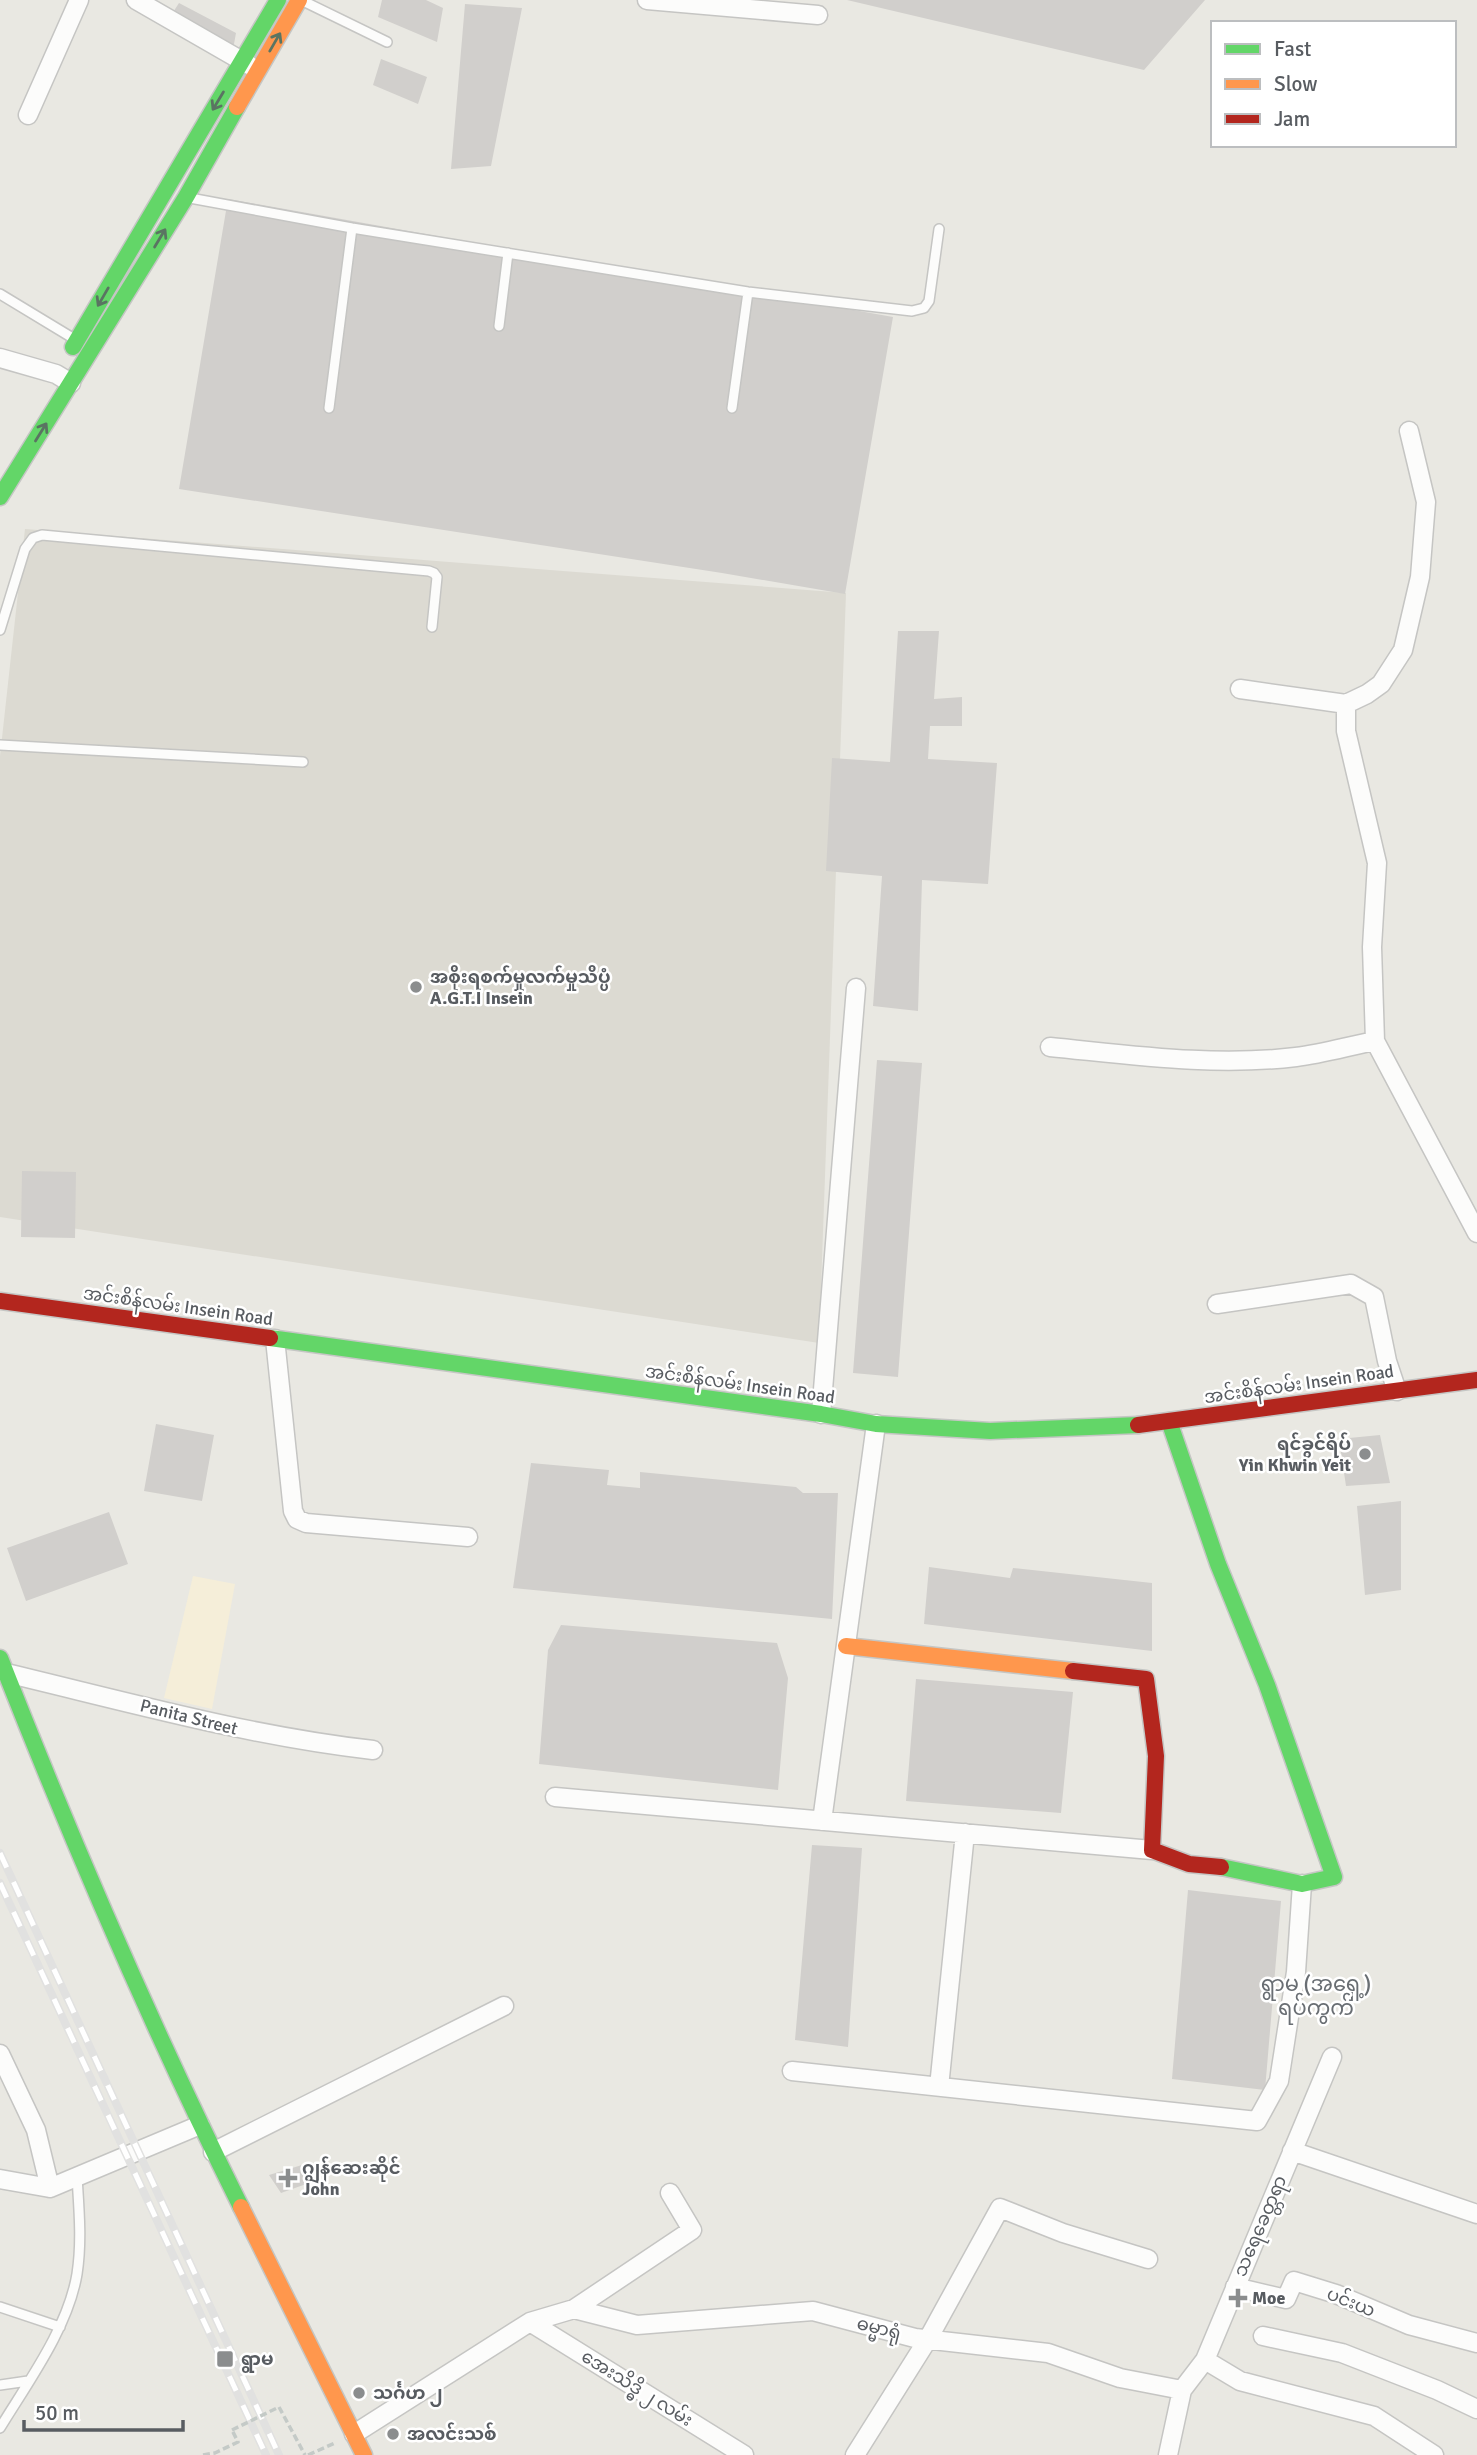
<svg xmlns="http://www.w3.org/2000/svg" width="1477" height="2455" font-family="Signika,'Noto Sans Myanmar',sans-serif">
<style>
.commercial{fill:#f5eed9}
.education{fill:#dcdad2}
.building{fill:#d1cfcc}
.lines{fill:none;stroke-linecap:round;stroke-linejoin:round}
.lane-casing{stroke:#c5c5c3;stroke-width:12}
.street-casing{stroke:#c5c5c3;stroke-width:21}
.fast-casing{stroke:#c5c6c4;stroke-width:19}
.slow-casing{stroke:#c5c6c4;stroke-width:19}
.jam-casing{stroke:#c5c6c4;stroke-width:19}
.path{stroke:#c4cac7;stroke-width:3.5;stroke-dasharray:7 3.5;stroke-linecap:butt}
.lane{stroke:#fcfcfb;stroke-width:9}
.street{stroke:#fcfcfb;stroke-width:18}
.fast{stroke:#63d668;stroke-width:16}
.slow{stroke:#ff974d;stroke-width:16}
.jam{stroke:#b3261e;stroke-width:16}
.rail-casing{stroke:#e1e1e0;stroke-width:8}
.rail{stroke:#fff;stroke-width:5;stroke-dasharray:16;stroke-linecap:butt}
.path-bridge{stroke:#c4cac7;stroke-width:3.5;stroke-dasharray:7 3.5;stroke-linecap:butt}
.oneway{stroke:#5a7462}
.poi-dot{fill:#8b8d8e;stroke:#fff;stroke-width:2.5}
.labels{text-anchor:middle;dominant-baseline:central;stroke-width:5;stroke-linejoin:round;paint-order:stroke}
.poi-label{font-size:18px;font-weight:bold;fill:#585c61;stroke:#fff;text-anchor:start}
.street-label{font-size:18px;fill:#585c61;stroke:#fff}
.quarter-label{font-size:21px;fill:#696e73;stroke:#fff}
</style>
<rect width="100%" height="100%" fill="#e9e8e2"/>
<path class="commercial" d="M193,1576L235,1584L212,1709L164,1698Z"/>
<path class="education" d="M25,529L846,593L819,1343L0,1217V756Z"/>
<path class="building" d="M382,0H426L443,8L437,42L378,17Z
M847,0H1205L1144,70Z
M179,3L236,33L234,44L226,50L170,17Z
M465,4L522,8L491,166L451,169Z
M381,59L427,77L418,104L373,85Z
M228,199L893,317L845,594L722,573L179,489Z
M898,631H939L934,699L962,697V726H930L928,759L997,763L988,884L922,880L918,1011L873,1006L882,876L826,871L832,758L890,762Z
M877,1060L922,1063L898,1377L853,1373Z
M22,1171L76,1172L75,1238L21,1237Z
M156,1424L214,1435L202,1501L144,1491Z
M1380,1435L1390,1483L1346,1486L1339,1439Z
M531,1463L609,1470L607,1485L640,1488V1472L796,1487L803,1493H838L832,1619L513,1588Z
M1401,1501V1590L1365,1595L1357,1506Z
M109,1512L128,1564L26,1601L7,1548Z
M929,1567L1010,1578L1013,1568L1152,1583V1651L924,1624Z
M561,1625L777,1643L788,1678L778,1790L539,1764L548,1650Z
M916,1679L1073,1692L1061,1813L906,1801Z
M812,1845L862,1848L848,2047L795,2040Z
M1188,1890L1281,1901L1265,2090L1172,2079Z
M302,2165L309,2183L281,2193L269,2175Z"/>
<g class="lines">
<defs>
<path id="lane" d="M303,1L387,42
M190,198L352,228L748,292L912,311L924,308L929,301L939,229
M0,294L76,340
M499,326L508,253
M329,408L352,228
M732,408L748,292
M0,630L25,549L33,538L42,535L429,571L434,573L437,577L432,627
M0,745L303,762
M0,2307L60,2327
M0,2385L28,2381
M0,2428C28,2382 68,2328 77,2274C82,2242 79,2209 77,2177"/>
<path id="street" d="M136,0L249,65
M647,0L818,15
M28,115L79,0
M0,358L56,374L71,383
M1409,431L1426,502L1420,577L1403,650L1381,684L1367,694L1346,704V731L1377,863L1372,947L1375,1041L1477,1233
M1240,689L1346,704
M1050,1047C1132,1055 1214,1067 1296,1057C1322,1054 1349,1046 1375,1041
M1217,1304L1351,1284L1374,1297L1387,1361L1397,1391
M275,1339L293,1511L297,1519L306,1523L468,1537
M821,1414L856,988
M6,1673C128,1702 249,1736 373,1750
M555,1797L1152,1850
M822,1821L876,1424
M0,2054L36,2130L50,2188
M792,2071L1257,2121L1279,2081L1296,1972L1302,1884
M939,2087L965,1833
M1292,2151L1477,2214
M213,2152L504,2006
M0,2179L50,2188L200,2125
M1235,2287L1286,2299L1294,2281L1336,2294L1409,2325L1477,2343
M574,2309L637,2325L813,2311L915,2338L1048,2353L1120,2378L1182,2390
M530,2322L744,2455
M1263,2336L1342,2353L1437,2390L1477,2409
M1205,2360L1240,2381L1374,2416L1434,2455
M354,2434L530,2322L574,2309L692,2230L670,2193
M855,2455L928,2339L1000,2208L1063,2233L1148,2259
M1168,2455L1182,2390L1205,2360L1332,2057"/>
<path id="fast" d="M73,347L278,0
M0,497L186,197L237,107
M270,1338L821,1414L876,1424L990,1431L1138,1425
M1169,1421L1218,1564L1267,1685L1334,1877L1302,1884L1221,1867
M0,1658C73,1844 152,2028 241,2207"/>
<path id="slow" d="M237,107L299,0
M846,1646L1073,1671
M241,2207L364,2455"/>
<path id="jam" d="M0,1301L270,1338
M1138,1425L1477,1380
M1073,1671L1146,1679L1156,1756L1152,1850L1189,1864L1221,1867"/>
</defs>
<use href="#lane" class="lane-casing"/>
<use href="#street" class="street-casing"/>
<use href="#fast" class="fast-casing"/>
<use href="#slow" class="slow-casing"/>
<use href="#jam" class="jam-casing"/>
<path class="path" d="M279,2407L305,2455
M203,2455L215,2453L238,2442L232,2430
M308,2455L335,2443"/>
<use href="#lane" class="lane"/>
<use href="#street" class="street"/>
<use href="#fast" class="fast"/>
<use href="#slow" class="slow"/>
<use href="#jam" class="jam"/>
<defs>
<path id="rail" d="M0,1853L279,2455
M0,1883L266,2455"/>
</defs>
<use href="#rail" class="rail-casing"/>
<use href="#rail" class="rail"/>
<path class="path-bridge" d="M232,2430L279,2407"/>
</g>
<defs><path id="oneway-shaft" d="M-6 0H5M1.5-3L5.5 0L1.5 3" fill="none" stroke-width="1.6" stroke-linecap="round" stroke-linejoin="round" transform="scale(1.75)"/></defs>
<g class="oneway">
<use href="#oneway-shaft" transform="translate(275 42) rotate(-60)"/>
<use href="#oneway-shaft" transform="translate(218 101) rotate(121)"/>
<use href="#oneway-shaft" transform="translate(160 238) rotate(-59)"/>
<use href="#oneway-shaft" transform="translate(103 297) rotate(120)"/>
<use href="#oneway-shaft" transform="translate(41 432) rotate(-58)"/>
</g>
<g class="poi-dot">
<circle cx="416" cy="987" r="7"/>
<circle cx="1365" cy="1454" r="7"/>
<path d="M284.5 2167.5h7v7h7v7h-7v7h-7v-7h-7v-7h7z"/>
<path d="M1234.5 2287.5h7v7h7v7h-7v7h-7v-7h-7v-7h7z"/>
<rect x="216" y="2350" width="18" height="18" rx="3.5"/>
<circle cx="359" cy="2393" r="7"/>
<circle cx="393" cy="2434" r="7"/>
</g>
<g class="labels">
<g class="poi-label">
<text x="430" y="977">အစိုးရစက်မှုလက်မှုသိပ္ပံ<tspan x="430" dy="21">A.G.T.I Insein</tspan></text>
<text x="1351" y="1444" text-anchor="end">ရင်ခွင်ရိပ်<tspan x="1351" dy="21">Yin Khwin Yeit</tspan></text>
<text x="302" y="2168">ဂျွန်ဆေးဆိုင်<tspan x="302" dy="21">John</tspan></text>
<text x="1252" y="2298">Moe</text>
<text x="241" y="2359">ရွာမ</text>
<text x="373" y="2393">သင်္ဂဟ ၂</text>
<text x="407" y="2434">အလင်းသစ်</text>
</g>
<g class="street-label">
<text transform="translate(178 1306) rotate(8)">အင်းစိန်လမ်း Insein Road</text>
<text transform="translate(740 1384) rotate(8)">အင်းစိန်လမ်း Insein Road</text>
<text transform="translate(1299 1384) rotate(-8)">အင်းစိန်လမ်း Insein Road</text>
<text transform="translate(189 1717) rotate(14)">Panita Street</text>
<text transform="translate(1260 2226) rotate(-67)">သရေခေတ္တရာ</text>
<text transform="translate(1351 2302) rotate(22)">ပင်းယ</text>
<text transform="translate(879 2328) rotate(14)">ဓမ္မာရုံ</text>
<text transform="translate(637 2388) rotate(32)">အေးသိဒ္ဓိ ၂ လမ်း</text>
</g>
<g class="quarter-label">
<text x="1316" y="1984">ရွာမ (အရှေ့)<tspan x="1316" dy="24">ရပ်ကွက်</tspan></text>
</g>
</g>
<rect x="1211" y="21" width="245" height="126" fill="#ffffff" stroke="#bcbec0" stroke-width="2"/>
<rect x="1225" y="44" width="35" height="10" fill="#63d668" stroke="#bcbec0" stroke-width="2"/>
<text x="1274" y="56" font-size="21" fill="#585c61">Fast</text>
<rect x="1225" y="79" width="35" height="10" fill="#ff974d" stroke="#bcbec0" stroke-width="2"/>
<text x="1274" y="91" font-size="21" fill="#585c61">Slow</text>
<rect x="1225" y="114" width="35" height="10" fill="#b3261e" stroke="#bcbec0" stroke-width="2"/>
<text x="1274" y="126" font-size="21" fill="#585c61">Jam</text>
<path d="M24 2420v10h159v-10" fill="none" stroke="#585c61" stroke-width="3.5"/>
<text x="35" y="2420" font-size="21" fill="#585c61" stroke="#ffffff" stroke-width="5" paint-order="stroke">50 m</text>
</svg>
